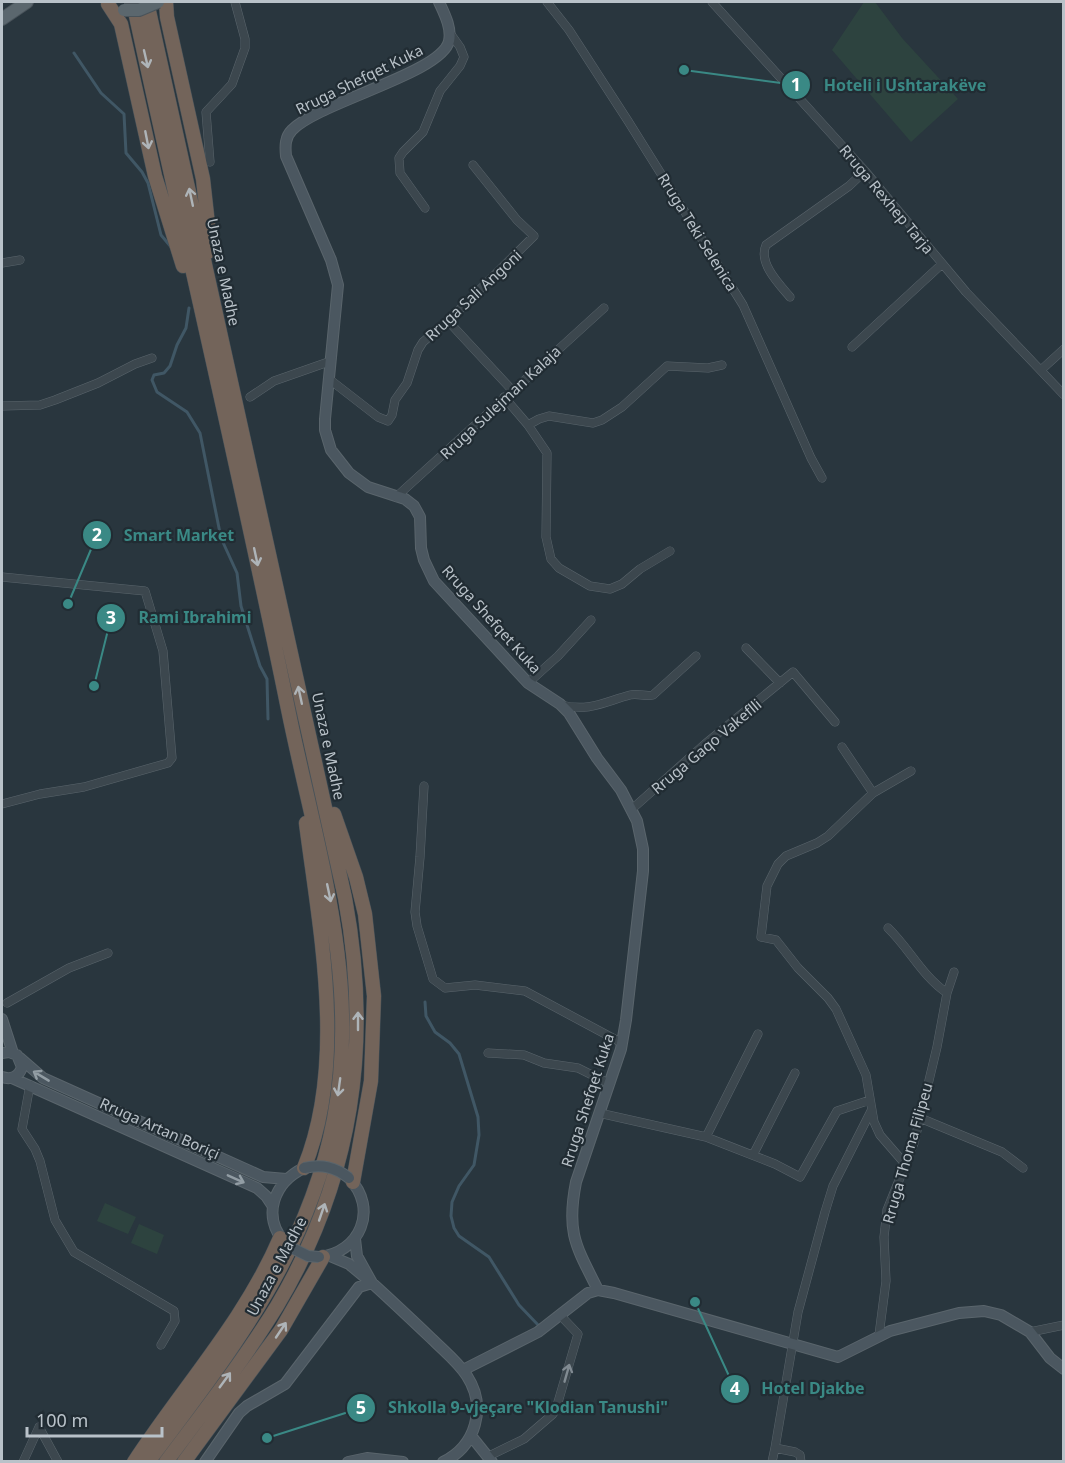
<svg xmlns="http://www.w3.org/2000/svg" width="1065" height="1463" font-family="'Noto Sans',sans-serif">
<style>
.green{fill:#2d433f}
.lines{fill:none;stroke-linecap:round;stroke-linejoin:round}
.stream{stroke:#405765;stroke-width:3}
.street-casing{stroke:#5a656c;stroke-width:9}
.secondary-casing{stroke:#5a656c;stroke-width:12}
.primary-casing{stroke:#49535a;stroke-width:14}
.highway-casing{stroke:#475259;stroke-width:15}
.street{stroke:#3c474e;stroke-width:8}
.secondary{stroke:#4b5760;stroke-width:10}
.primary{stroke:#5b676e;stroke-width:12}
.highway{stroke:#73645a;stroke-width:14}
.secondary-bridge-casing{stroke:#5a656c;stroke-width:12;stroke-linecap:butt}
.primary-bridge-casing{stroke:#49535a;stroke-width:14;stroke-linecap:butt}
.secondary-bridge{stroke:#4b5760;stroke-width:10}
.primary-bridge{stroke:#5b676e;stroke-width:12}
.oneway{stroke:#aeb4b8}
.oneway2{stroke:#929da4}
.oneway3{stroke:#818b92}
.labels{text-anchor:middle;dominant-baseline:central;stroke-width:4.5;stroke-linejoin:round;paint-order:stroke}
.street-label{font-size:15px;fill:#b9c2c9;stroke:#212c33}
.leader{fill:none;stroke:#3a8985;stroke-width:2}
.callout-dot{fill:#3a8985;stroke:#212c33;stroke-width:2}
.mark-label{font-size:18px;text-anchor:middle;font-weight:bold;fill:#fff}
.callout-label{font-size:16px;text-anchor:middle;font-weight:bold;fill:#3a8985;stroke:#212c33;stroke-width:4.5;stroke-linejoin:round;paint-order:stroke}
</style>
<rect width="100%" height="100%" fill="#29363e"/>
<path class="green" d="M864,2H875L902,38L958,99L911,142L832,50Z
M105,1203L136,1217L128,1234L97,1221Z
M139,1224L164,1235L157,1254L131,1243Z"/>
<g class="lines">
<path class="stream" d="M74,53L101,93L124,114L126,153L142,172L148,183L161,235L171,247
M189,308L186,328L177,345L170,366L164,373L154,375L152,380L157,392L187,412L200,433L221,538L237,573L241,606L260,666L267,679L268,719
M425,1002L426,1016L435,1032L450,1043L459,1054L478,1117L479,1135L474,1165L459,1186L452,1202L451,1216L454,1228L459,1236L489,1257L519,1305L540,1327"/>
<defs>
<path id="street" d="M547,2L569,30L628,121L743,305L811,458L822,478
M712,2L865,171L966,292L1064,395
M210,162L206,112L232,84L245,48V39L235,2
M425,208L400,173L399,158L403,152L423,132L440,91L460,66L464,57L460,47L450,33
M2,263L20,260
M790,297C779,284 758,263 766,245L849,186L865,171
M448,321L512,390
M852,347L942,264
M1041,370L1064,349
M329,379L378,417L388,421L392,415L395,400L407,383L418,350L423,342L448,321L534,236L517,220L473,165
M250,397L274,381L331,361
M504,397L528,425L547,453L546,537L551,559L559,568L590,586L610,589L622,584L640,569L670,551
M2,406L40,405L55,400L98,383L135,364L152,358
M528,425L539,419L549,416L593,423L602,420L622,407L667,366L708,368L722,365
M396,497L604,308
M2,577L145,591L163,651L172,758L168,763L84,787L40,794L2,804
M746,648L780,683
M528,683L558,656L591,620
M561,705C589,712 604,702 630,695C638,693 646,697 653,695L696,656
M842,747L873,793L911,771
M424,786L420,857L415,912L417,926L433,979L445,988L475,985L525,991L622,1043
M873,793L828,836L817,843L786,856L778,864L767,886L761,937L776,940L798,968L828,998L836,1009L866,1075L874,1122L880,1135L906,1165
M632,809L705,744L793,672L835,722
M888,928C909,948 922,976 947,993
M7,1003L69,968L108,953
M488,1053L524,1055L544,1063L578,1068L610,1084
M30,1085L22,1129L35,1149L40,1161L55,1220L74,1252L174,1311L175,1321L161,1345
M599,1113L706,1137L775,1164L800,1177L837,1111L870,1100
M920,1118L1002,1152L1023,1168
M706,1137L758,1034
M753,1155L795,1073
M1030,1332L1064,1325
M879,1335L886,1281L884,1237L887,1210L914,1143L937,1047L947,993L954,972
M39,1427L58,1462
M489,1456L524,1439L553,1414L556,1409L578,1334L560,1315
M23,1462L39,1427
M772,1462L775,1448
M801,1462L800,1455L795,1452L775,1448L798,1312L825,1212L833,1186L871,1111"/>
<path id="secondary" d="M439,2C444,13 452,28 449,41C442,73 319,102 292,130C285,137 285,146 286,156L331,260L338,285L325,419V430L331,450L349,473L368,487L405,499L414,506L420,517L421,548L424,560L434,581L528,683L560,704L569,713L597,758L621,790L637,821L643,849V871L626,1020L621,1049L576,1182C566,1233 576,1246 598,1290
M2,1019L13,1053
M2,1053L9,1052L17,1055L22,1067C19,1077 11,1080 2,1077
M20,1058L43,1078L263,1177L286,1179
M12,1078L257,1188L266,1196L272,1205
M285,1243C261,1216 274,1182 304,1168
M330,1256L349,1264L372,1283L357,1256L355,1239
M319,1257C360,1253 379,1209 349,1178
M463,1370L538,1332L588,1293L598,1290L614,1293L838,1357L890,1331L959,1313L984,1311L1001,1315L1030,1332L1050,1358L1064,1369
M472,1437L492,1462
M205,1462L239,1413L247,1406L285,1384L359,1287L372,1283C392,1301 412,1320 432,1339C444,1351 458,1362 467,1376C487,1407 476,1446 443,1462
M348,1462L367,1458L403,1462"/>
<path id="primary" d="M2,19L27,2"/>
<path id="highway" d="M133,2C184,238 240,473 288,709C316,847 361,978 334,1119C308,1255 229,1354 148,1462
M147,2L345,898C372,1043 353,1178 277,1306C244,1360 204,1411 166,1462
M166,2L167,17L203,179L211,251
M108,4L121,24L155,176L183,266
M334,814L356,877L365,914L374,996L371,1081L353,1182
M304,1168C347,1063 320,932 306,823
M134,1462C183,1387 245,1320 280,1238
M184,1462L281,1330L323,1257"/>
</defs>
<use href="#street" class="street-casing"/>
<use href="#secondary" class="secondary-casing"/>
<use href="#primary" class="primary-casing"/>
<use href="#highway" class="highway-casing"/>
<use href="#street" class="street"/>
<use href="#secondary" class="secondary"/>
<use href="#primary" class="primary"/>
<use href="#highway" class="highway"/>
<defs>
<path id="secondary-bridge" d="M304,1168C322,1164 335,1167 349,1178
M288,1246L308,1256L319,1257"/>
<path id="primary-bridge" d="M124,10H139L158,2"/>
</defs>
<use href="#secondary-bridge" class="secondary-bridge-casing"/>
<use href="#primary-bridge" class="primary-bridge-casing"/>
<use href="#secondary-bridge" class="secondary-bridge"/>
<use href="#primary-bridge" class="primary-bridge"/>
</g>
<defs><path id="oneway-shaft" d="M-6 0H5M1.5-3L5.5 0L1.5 3" fill="none" stroke-width="1.6" stroke-linecap="round" stroke-linejoin="round" transform="scale(1.5)"/></defs>
<g class="oneway">
<use href="#oneway-shaft" transform="translate(146 59) rotate(77)"/>
<use href="#oneway-shaft" transform="translate(147 140) rotate(79)"/>
<use href="#oneway-shaft" transform="translate(191 197) rotate(-102)"/>
<use href="#oneway-shaft" transform="translate(256 557) rotate(78)"/>
<use href="#oneway-shaft" transform="translate(300 695) rotate(-102)"/>
<use href="#oneway-shaft" transform="translate(329 893) rotate(78)"/>
<use href="#oneway-shaft" transform="translate(358 1021) rotate(-90)"/>
<use href="#oneway-shaft" transform="translate(339 1087) rotate(98)"/>
<use href="#oneway-shaft" transform="translate(322 1212) rotate(-71)"/>
<use href="#oneway-shaft" transform="translate(281 1330) rotate(-56)"/>
<use href="#oneway-shaft" transform="translate(225 1380) rotate(-54)"/>
</g>
<g class="oneway2">
<use href="#oneway-shaft" transform="translate(41 1076) rotate(-149)"/>
<use href="#oneway-shaft" transform="translate(236 1179) rotate(24)"/>
</g>
<use class="oneway3" href="#oneway-shaft" transform="translate(567 1373) rotate(-74)"/>
<g class="labels">
<g class="street-label">
<text transform="translate(359 79) rotate(-26)">Rruga Shefqet Kuka</text>
<text transform="translate(887 199) rotate(50)">Rruga Rexhep Tarja</text>
<text transform="translate(698 232) rotate(58)">Rruga Teki Selenica</text>
<text transform="translate(224 272) rotate(78)">Unaza e Madhe</text>
<text transform="translate(473 295) rotate(-43)">Rruga Sali Angoni</text>
<text transform="translate(500 402) rotate(-43)">Rruga Sulejman Kalaja</text>
<text transform="translate(492 619) rotate(48)">Rruga Shefqet Kuka</text>
<text transform="translate(329 746) rotate(78)">Unaza e Madhe</text>
<text transform="translate(706 746) rotate(-40)">Rruga Gaqo Vakeflli</text>
<text transform="translate(587 1100) rotate(-72)">Rruga Shefqet Kuka</text>
<text transform="translate(160 1128) rotate(24)">Rruga Artan Boriçi</text>
<text transform="translate(907 1153) rotate(-74)">Rruga Thoma Filipeu</text>
<text transform="translate(276 1266) rotate(-62)">Unaza e Madhe</text>
</g>
</g>
<path class="leader" d="M684 70L796 85M68 604L97 535M94 686L111 618M695 1302L735 1389M267 1438L361 1408"/>
<g class="callout-dot">
<circle cx="684" cy="70" r="6"/>
<circle cx="68" cy="604" r="6"/>
<circle cx="94" cy="686" r="6"/>
<circle cx="695" cy="1302" r="6"/>
<circle cx="267" cy="1438" r="6"/>
<circle cx="796" cy="85" r="15"/>
<circle cx="97" cy="535" r="15"/>
<circle cx="111" cy="618" r="15"/>
<circle cx="735" cy="1389" r="15"/>
<circle cx="361" cy="1408" r="15"/>
</g>
<g class="mark-label">
<text x="796" y="91">1</text>
<text x="97" y="541">2</text>
<text x="111" y="624">3</text>
<text x="735" y="1395">4</text>
<text x="361" y="1414">5</text>
</g>
<g class="callout-label">
<text x="905" y="91">Hoteli i Ushtarakëve</text>
<text x="179" y="541">Smart Market</text>
<text x="195" y="623">Rami Ibrahimi</text>
<text x="813" y="1394">Hotel Djakbe</text>
<text x="528" y="1413">Shkolla 9-vjeçare "Klodian Tanushi"</text>
</g>
<rect width="1065" height="1463" fill="none" stroke="#b9c2c9" stroke-width="6"/>
<path d="M27 1427v9h135v-9" fill="none" stroke="#b9c2c9" stroke-width="3"/>
<text x="36" y="1427" font-size="18" fill="#b9c2c9" stroke="#212c33" stroke-width="4.5" paint-order="stroke">100 m</text>
</svg>
